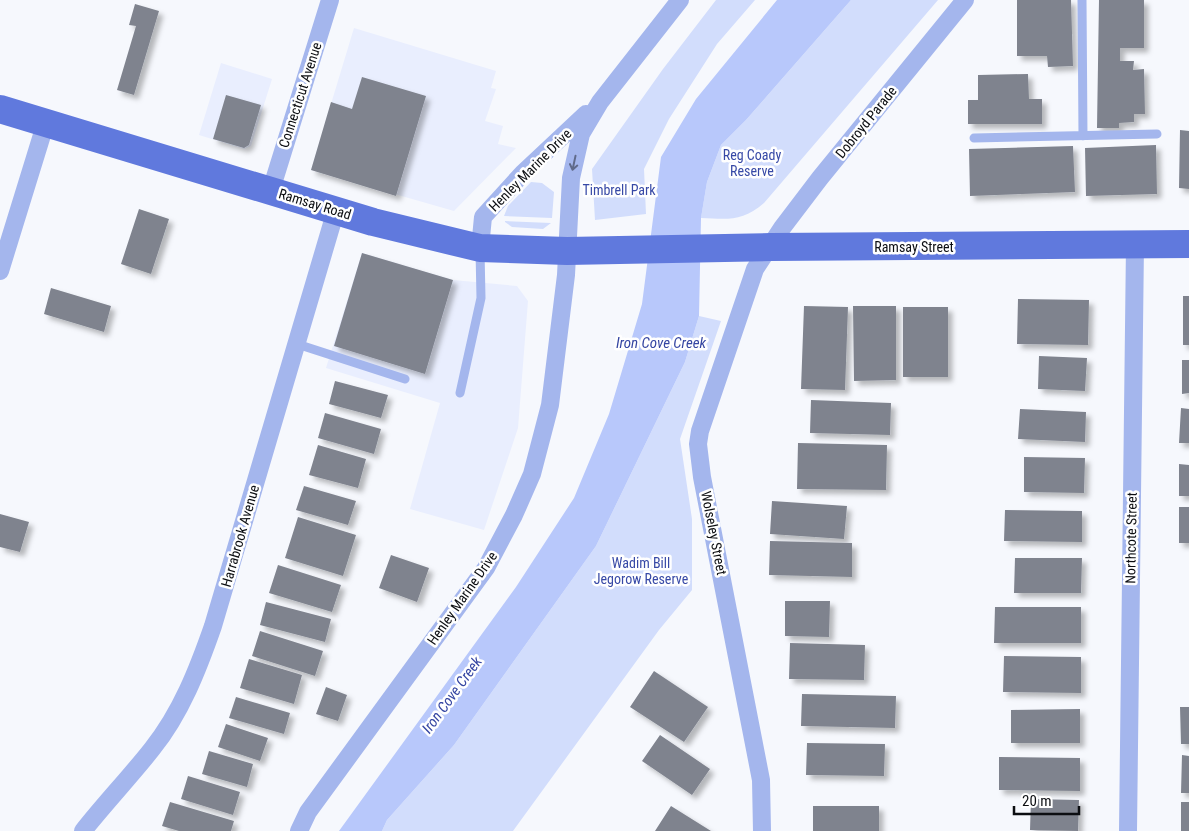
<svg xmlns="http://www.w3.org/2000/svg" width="1189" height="831" font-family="'Roboto Condensed',sans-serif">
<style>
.built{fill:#e9eefe}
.green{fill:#d2ddfc}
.water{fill:#b8c8fb}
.building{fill:#7f838e;filter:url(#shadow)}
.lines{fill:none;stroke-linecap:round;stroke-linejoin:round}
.service{stroke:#a4b6ed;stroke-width:9}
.minor{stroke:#a4b6ed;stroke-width:18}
.primary{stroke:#6079dd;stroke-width:28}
.oneway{stroke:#606a8a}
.labels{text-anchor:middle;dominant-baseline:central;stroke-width:5;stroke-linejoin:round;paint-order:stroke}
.street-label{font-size:14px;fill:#0c0e12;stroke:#fff}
.park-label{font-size:14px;fill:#3749a6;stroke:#fff}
.water-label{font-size:15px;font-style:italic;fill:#3445a2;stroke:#fff}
</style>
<defs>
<filter id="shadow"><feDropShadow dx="4.5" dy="4.5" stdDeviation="2.5" flood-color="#0004"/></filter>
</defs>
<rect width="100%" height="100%" fill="#f6f8fd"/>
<path class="built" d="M354,28L496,71L491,88L496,89L485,121L503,126L498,144L516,148L454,211L311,170Z
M221,63L272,79L251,146L244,149L199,135Z
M362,253L453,280L517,286L528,301L518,428L484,530L410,509L440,403L326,368Z"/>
<path class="green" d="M716,0H755L717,44L669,119L644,169L646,214L595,220L592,169L663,69Z
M851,0H938L764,203C742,222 728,219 701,218L707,182L721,145L746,120Z
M531,182L542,183L554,192L552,218L504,216L508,206Z
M505,222V221L551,223L543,229L512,227Z
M699,316L721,321L680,439L692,519V590L659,630L513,831H382L387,820L454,745L596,546L685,362Z"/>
<path class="water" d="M777,0H851L746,120L721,145L707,182L701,218L699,316L685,362L596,546L454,745L387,820L382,831H339L516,587L574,498L609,414L642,304L661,157L696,99Z"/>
<path class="building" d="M1017,0H1071L1073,66L1048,67L1047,56H1017Z
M1099,0H1144V48H1120V61H1134L1133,70L1144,69L1145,114H1134V122L1119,123V128H1097Z
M135,4L159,11L134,95L117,90L136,26L129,25Z
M1028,74L1029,99H1042V124H968V100H978V75Z
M362,77L426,96L396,196L311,170L331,102L352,109Z
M226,95L261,105L249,145L244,148L213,139Z
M1180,130L1189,131V189L1179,188Z
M1156,145L1157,194L1086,196L1085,148Z
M1073,146L1075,192L970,196L969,149Z
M139,209L169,219L151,274L121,264Z
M362,253L453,280L425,374L334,346Z
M51,288L111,306L104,332L44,314Z
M1183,296H1189V345H1183Z
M1018,299L1089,300L1088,345L1017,344Z
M804,306L848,307L845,390L801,389Z
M853,306H896V380L854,381Z
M903,307H948V377H903Z
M1039,356L1087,358L1085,391L1038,389Z
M1182,360H1189V393L1182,394Z
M335,381L388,395L381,418L329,404Z
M811,400L891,403L890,435L810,433Z
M1181,408L1189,409V443H1179Z
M1020,409L1086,412L1085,442L1018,439Z
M325,413L381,429L374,454L318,438Z
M798,443L887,445L886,490L797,489Z
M318,445L366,459L358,488L309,475Z
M1024,457L1085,458L1084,493L1024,492Z
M1179,464L1189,465V496H1179Z
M304,486L356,501L348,525L296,510Z
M772,501L847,506L844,539L770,534Z
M1179,507H1189V543H1179Z
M1005,510L1082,511V542L1004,541Z
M0,514L29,522L20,552L0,547Z
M298,517L356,535L343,576L285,558Z
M770,541L852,543V577L769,575Z
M391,555L429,568L417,602L379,588Z
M1015,558H1082L1081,593H1014Z
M278,565L341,585L332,612L269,593Z
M785,601H830L829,637L785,636Z
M266,602L331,619L325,642L260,625Z
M995,607H1081V643H994Z
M260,631L323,651L315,676L252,656Z
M790,643L865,645L864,680L789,679Z
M1004,656L1081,657V693L1003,692Z
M249,659L302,675L294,704L240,688Z
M654,671L708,707L684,742L630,707Z
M326,687L347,695L338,721L316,714Z
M802,694L896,696L895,728L801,726Z
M236,697L290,713L284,734L229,718Z
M1180,707H1189V744H1181Z
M1080,709V743H1011V710Z
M226,724L268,738L260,761L218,747Z
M660,735L710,769L692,795L642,761Z
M807,743L885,744L884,776L806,775Z
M209,751L253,764L247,787L202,774Z
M1182,755L1189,756V793H1181Z
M999,757L1080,758V791L999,790Z
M188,776L240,792L233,815L181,799Z
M1031,799L1079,800L1078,831L1030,830Z
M170,802L234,821L231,831H179L162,826Z
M1181,802H1189V831H1181Z
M671,806L711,831H655Z
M813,806H879V831H813Z"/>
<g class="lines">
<path class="service" d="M1082,0L1083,136
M974,138L1157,134
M297,344L405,379
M460,393L481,298L480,250"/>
<path class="minor" d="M271,190L330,0
M480,248L483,217L523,173L586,114
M0,271L46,122
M83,831C105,803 130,777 152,749C181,713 198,669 213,626L336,210
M299,831L308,812L486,568L514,515L532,474L550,405L566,275L571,178L581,134L600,102L680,0
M762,831L761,780L702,477L698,444L700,431L755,269L782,228L820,178L965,0
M1128,831L1135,244"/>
<path class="primary" d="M0,109L373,222L480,248L567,251L771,247L1189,244"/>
</g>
<defs><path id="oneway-shaft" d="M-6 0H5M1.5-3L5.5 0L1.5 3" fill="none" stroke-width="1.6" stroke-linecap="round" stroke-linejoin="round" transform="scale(1.25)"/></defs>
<use class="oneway" href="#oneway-shaft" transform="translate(574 163) rotate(102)"/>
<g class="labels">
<g class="street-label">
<text transform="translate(300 95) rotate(-72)">Connecticut Avenue</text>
<text transform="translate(866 122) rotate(-51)">Dobroyd Parade</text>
<text transform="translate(530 170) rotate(-45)">Henley Marine Drive</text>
<text transform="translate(315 204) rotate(17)">Ramsay Road</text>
<text x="914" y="247">Ramsay Street</text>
<text transform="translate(714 533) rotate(79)">Wolseley Street</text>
<text transform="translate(240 536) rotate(-74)">Harrabrook Avenue</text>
<text transform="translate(1131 538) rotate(-89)">Northcote Street</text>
<text transform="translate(462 598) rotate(-55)">Henley Marine Drive</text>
</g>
<g class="park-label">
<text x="752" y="155">Reg Coady<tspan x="752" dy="16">Reserve</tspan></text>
<text x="619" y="190">Timbrell Park</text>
<text x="641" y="563">Wadim Bill<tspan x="641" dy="16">Jegorow Reserve</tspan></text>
</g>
<g class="water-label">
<text x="661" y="343">Iron Cove Creek</text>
<text transform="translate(452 695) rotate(-54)">Iron Cove Creek</text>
</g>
</g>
<path d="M1014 806v8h65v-8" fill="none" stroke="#0c0e12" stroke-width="2.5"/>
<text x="1022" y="806" font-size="15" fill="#0c0e12" stroke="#ffffff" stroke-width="4" paint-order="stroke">20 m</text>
</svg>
